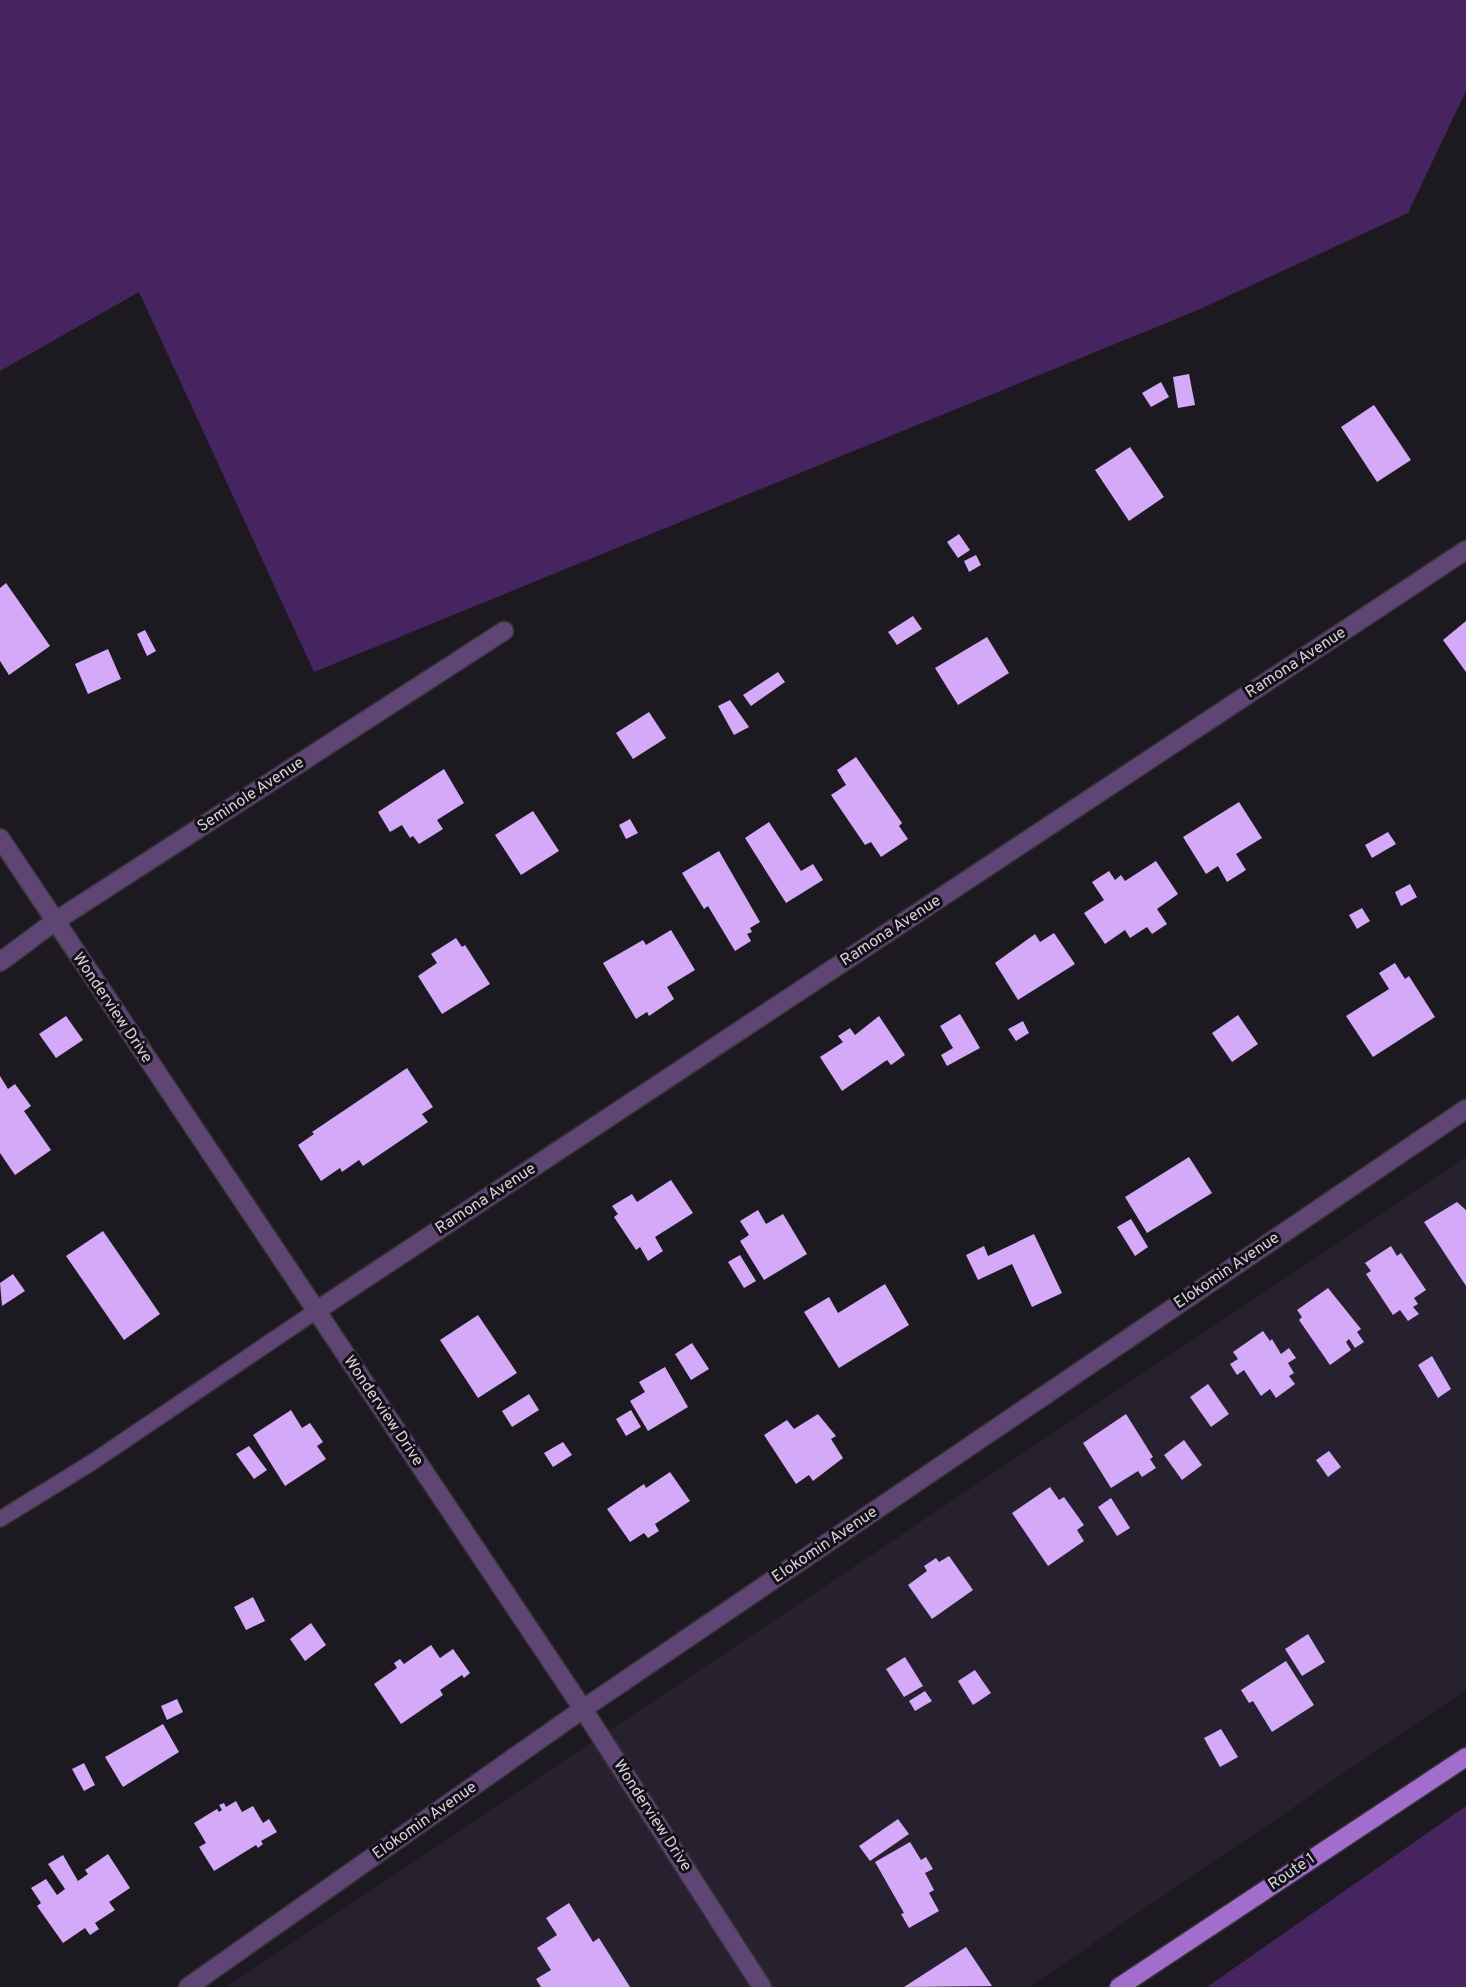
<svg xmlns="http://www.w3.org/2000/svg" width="1466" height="1987" font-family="Overpass,sans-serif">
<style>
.built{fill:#27202e}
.green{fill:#46245f}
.building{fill:#d4aaf8}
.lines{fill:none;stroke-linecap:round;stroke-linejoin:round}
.lane-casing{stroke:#37333b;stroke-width:18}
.street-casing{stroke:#37333b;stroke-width:21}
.primary-casing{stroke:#37333b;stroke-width:21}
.lane{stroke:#5e4573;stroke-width:15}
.street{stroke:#5e4573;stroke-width:18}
.primary{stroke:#a26dcd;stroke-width:18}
.labels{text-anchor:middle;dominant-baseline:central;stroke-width:6;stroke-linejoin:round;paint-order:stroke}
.street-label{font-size:16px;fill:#d5d2d9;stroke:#141018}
</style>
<rect width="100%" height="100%" fill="#1d1921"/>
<path class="built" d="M1466,1157V1690L1029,1987H226Z"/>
<path class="green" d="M0,0H1466V91L1408,213L1198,310L314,672L139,292L0,371Z
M1466,1806V1987H1207Z"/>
<path class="building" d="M1189,374L1195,405L1178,408L1173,377Z
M1161,382L1169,397L1151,407L1142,393Z
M1374,405L1411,460L1377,482L1341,427Z
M1130,447L1164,497L1129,521L1095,470Z
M959,534L970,550L958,558L947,542Z
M976,555L981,565L969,572L964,561Z
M6,583L50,646L9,675L0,661V588Z
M913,616L922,629L897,645L888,632Z
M1466,621V672L1443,640Z
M145,630L156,651L147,656L137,634Z
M987,637L1009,673L958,705L935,668Z
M108,649L121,679L88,694L75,664Z
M778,672L785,682L751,706L743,695Z
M730,700L749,727L734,735L718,706Z
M649,712L666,738L633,759L616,733Z
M856,757L902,823L899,826L908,839L881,857L871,842L865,845L831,795L846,785L837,770Z
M444,769L464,803L437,820L443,829L419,844L413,836L410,838L402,825L390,832L378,812Z
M1239,802L1262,838L1236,854L1246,870L1227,882L1218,866L1206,874L1183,837Z
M533,811L559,851L521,875L495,835Z
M630,819L638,833L626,839L619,825Z
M769,822L801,871L813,864L823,880L786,903L745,838Z
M1388,832L1396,844L1372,858L1365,845Z
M719,851L760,922L750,928L752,932L747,934L751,941L735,951L708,906L704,909L682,873Z
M1156,861L1178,894L1157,909L1167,924L1152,934L1147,927L1130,938L1125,930L1105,944L1084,913L1104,900L1092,882L1109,871L1115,880L1121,875L1125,881Z
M1410,884L1417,897L1401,906L1395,892Z
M1362,908L1370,921L1357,929L1349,915Z
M671,930L695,970L667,987L674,999L649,1016L647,1012L636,1019L603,963L643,940L646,945Z
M1054,933L1075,964L1018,1000L995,963L1035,934L1040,942Z
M456,938L462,947L465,945L490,984L442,1014L418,976L437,963L431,954Z
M1395,963L1405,979L1409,976L1435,1017L1373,1057L1346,1016L1389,989L1379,973Z
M960,1014L980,1048L947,1066L941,1055L953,1048L940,1026Z
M1238,1015L1258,1044L1232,1062L1212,1033Z
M66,1016L83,1040L56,1058L39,1034Z
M879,1016L905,1055L891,1065L887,1060L842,1091L820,1057L843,1042L838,1036L850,1028L855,1035Z
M1023,1021L1029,1033L1016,1041L1008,1029Z
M407,1068L433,1107L422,1114L428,1122L363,1166L359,1160L342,1172L340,1168L321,1181L298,1145L314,1134L312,1132Z
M0,1076L8,1089L15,1084L31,1106L24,1111L51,1150L15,1175L0,1153Z
M1189,1157L1212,1193L1147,1233L1125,1197Z
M671,1180L693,1213L655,1237L663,1251L648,1261L640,1247L636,1250L614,1217L618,1214L612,1206L632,1194L637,1202Z
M1457,1202L1466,1210V1286L1424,1222Z
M758,1210L766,1224L783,1214L807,1254L764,1280L740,1241L749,1235L740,1221Z
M1131,1219L1148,1247L1135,1256L1117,1227Z
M103,1231L160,1314L124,1340L66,1256Z
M1034,1234L1062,1293L1032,1307L1012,1264L978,1280L966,1255L984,1246L988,1256Z
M1391,1246L1397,1256L1401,1253L1426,1290L1414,1298L1418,1304L1413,1307L1419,1314L1408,1321L1400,1310L1393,1315L1366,1274L1371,1271L1365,1263Z
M740,1255L756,1281L744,1288L728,1262Z
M13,1274L25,1291L2,1306L0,1283Z
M885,1284L909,1325L839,1368L804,1312L829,1297L838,1313Z
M1328,1288L1361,1329L1357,1332L1364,1342L1355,1348L1349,1339L1346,1342L1351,1350L1330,1365L1299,1320L1302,1317L1297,1310Z
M478,1315L517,1373L478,1398L440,1340Z
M1263,1331L1270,1341L1272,1339L1281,1354L1289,1348L1296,1358L1288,1363L1294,1373L1289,1376L1295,1384L1276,1398L1270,1389L1261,1396L1244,1370L1237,1375L1230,1364L1238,1359L1233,1352Z
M692,1343L709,1369L691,1380L675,1354Z
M1432,1356L1451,1389L1438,1398L1418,1365Z
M665,1367L688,1407L648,1431L630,1401L645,1392L639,1382Z
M1208,1384L1229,1414L1211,1427L1190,1397Z
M529,1394L539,1410L512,1427L502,1411Z
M291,1410L302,1428L310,1423L323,1442L317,1446L326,1459L285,1486L253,1435Z
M631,1410L641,1427L626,1436L616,1419Z
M818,1414L836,1436L831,1439L843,1458L813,1481L809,1475L796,1484L764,1435L787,1420L794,1429Z
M1126,1414L1153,1457L1150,1459L1156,1468L1142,1477L1138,1471L1111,1488L1083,1443Z
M1184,1440L1202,1465L1182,1480L1164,1455Z
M563,1442L572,1455L553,1467L544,1453Z
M249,1446L267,1470L254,1479L236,1454Z
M1329,1451L1341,1467L1328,1477L1316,1460Z
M670,1472L690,1501L655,1524L659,1531L648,1538L644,1533L630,1542L607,1509L644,1484L646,1488Z
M1050,1487L1059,1500L1064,1497L1084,1525L1077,1530L1084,1541L1048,1566L1012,1513Z
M1111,1498L1130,1528L1117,1536L1098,1507Z
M949,1556L973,1590L932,1619L908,1585L927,1571L924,1566L936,1558L939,1562Z
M253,1597L265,1621L246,1630L234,1607Z
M311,1623L326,1645L305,1661L290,1639Z
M1308,1634L1325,1662L1302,1676L1285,1649Z
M431,1645L440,1658L453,1649L470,1673L464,1678L462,1675L440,1690L443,1695L401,1724L374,1684L397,1668L394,1663L400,1659L404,1664Z
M905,1657L923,1686L904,1697L886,1669Z
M1286,1661L1314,1705L1272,1732L1253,1701L1249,1703L1241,1690Z
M975,1670L991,1693L973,1705L958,1681Z
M925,1691L932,1701L915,1711L909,1701Z
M177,1699L183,1712L167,1720L161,1706Z
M163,1724L179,1752L123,1787L105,1757Z
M1221,1729L1238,1757L1220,1767L1204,1738Z
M84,1763L95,1785L84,1791L72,1769Z
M236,1801L242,1812L253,1806L263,1823L269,1819L277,1832L261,1841L263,1844L258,1848L256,1845L214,1871L199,1847L206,1843L194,1823L217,1809L219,1812L222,1810L219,1805L224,1803L226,1807Z
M898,1819L909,1834L870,1861L859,1846Z
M910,1842L921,1860L926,1857L933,1869L925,1873L934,1890L929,1893L939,1911L909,1928L901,1914L904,1913L875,1862Z
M108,1854L130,1888L109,1902L115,1910L95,1923L99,1929L90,1935L85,1928L63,1943L37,1906L41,1903L31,1888L46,1879L57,1895L65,1889L48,1864L63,1855L78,1881L88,1874L85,1870Z
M569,1903L593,1942L599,1938L630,1987H541L536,1979L551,1970L537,1948L557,1935L546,1918Z
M966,1947L992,1986L904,1987Z"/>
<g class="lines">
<defs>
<path id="lane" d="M0,1519L91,1463L316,1311"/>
<path id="street" d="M0,838L583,1709L762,1987
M0,962L54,922L504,631
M316,1311L1466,550
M188,1987L583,1709L1466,1109"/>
<path id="primary" d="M1119,1987L1466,1757"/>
</defs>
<use href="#lane" class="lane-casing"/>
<use href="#street" class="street-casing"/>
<use href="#primary" class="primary-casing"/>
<use href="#lane" class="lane"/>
<use href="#street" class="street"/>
<use href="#primary" class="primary"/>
</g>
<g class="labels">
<g class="street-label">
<text transform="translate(1296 663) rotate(-33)">Ramona Avenue</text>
<text transform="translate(251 795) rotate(-33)">Seminole Avenue</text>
<text transform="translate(891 931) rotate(-33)">Ramona Avenue</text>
<text transform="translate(112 1008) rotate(56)">Wonderview Drive</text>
<text transform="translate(486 1199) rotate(-33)">Ramona Avenue</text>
<text transform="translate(1227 1271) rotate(-34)">Elokomin Avenue</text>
<text transform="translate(383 1411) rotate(56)">Wonderview Drive</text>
<text transform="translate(825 1545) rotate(-34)">Elokomin Avenue</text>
<text transform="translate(652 1816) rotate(57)">Wonderview Drive</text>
<text transform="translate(425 1821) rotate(-35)">Elokomin Avenue</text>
<text transform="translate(1292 1872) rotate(-34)">Route 1</text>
</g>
</g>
</svg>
